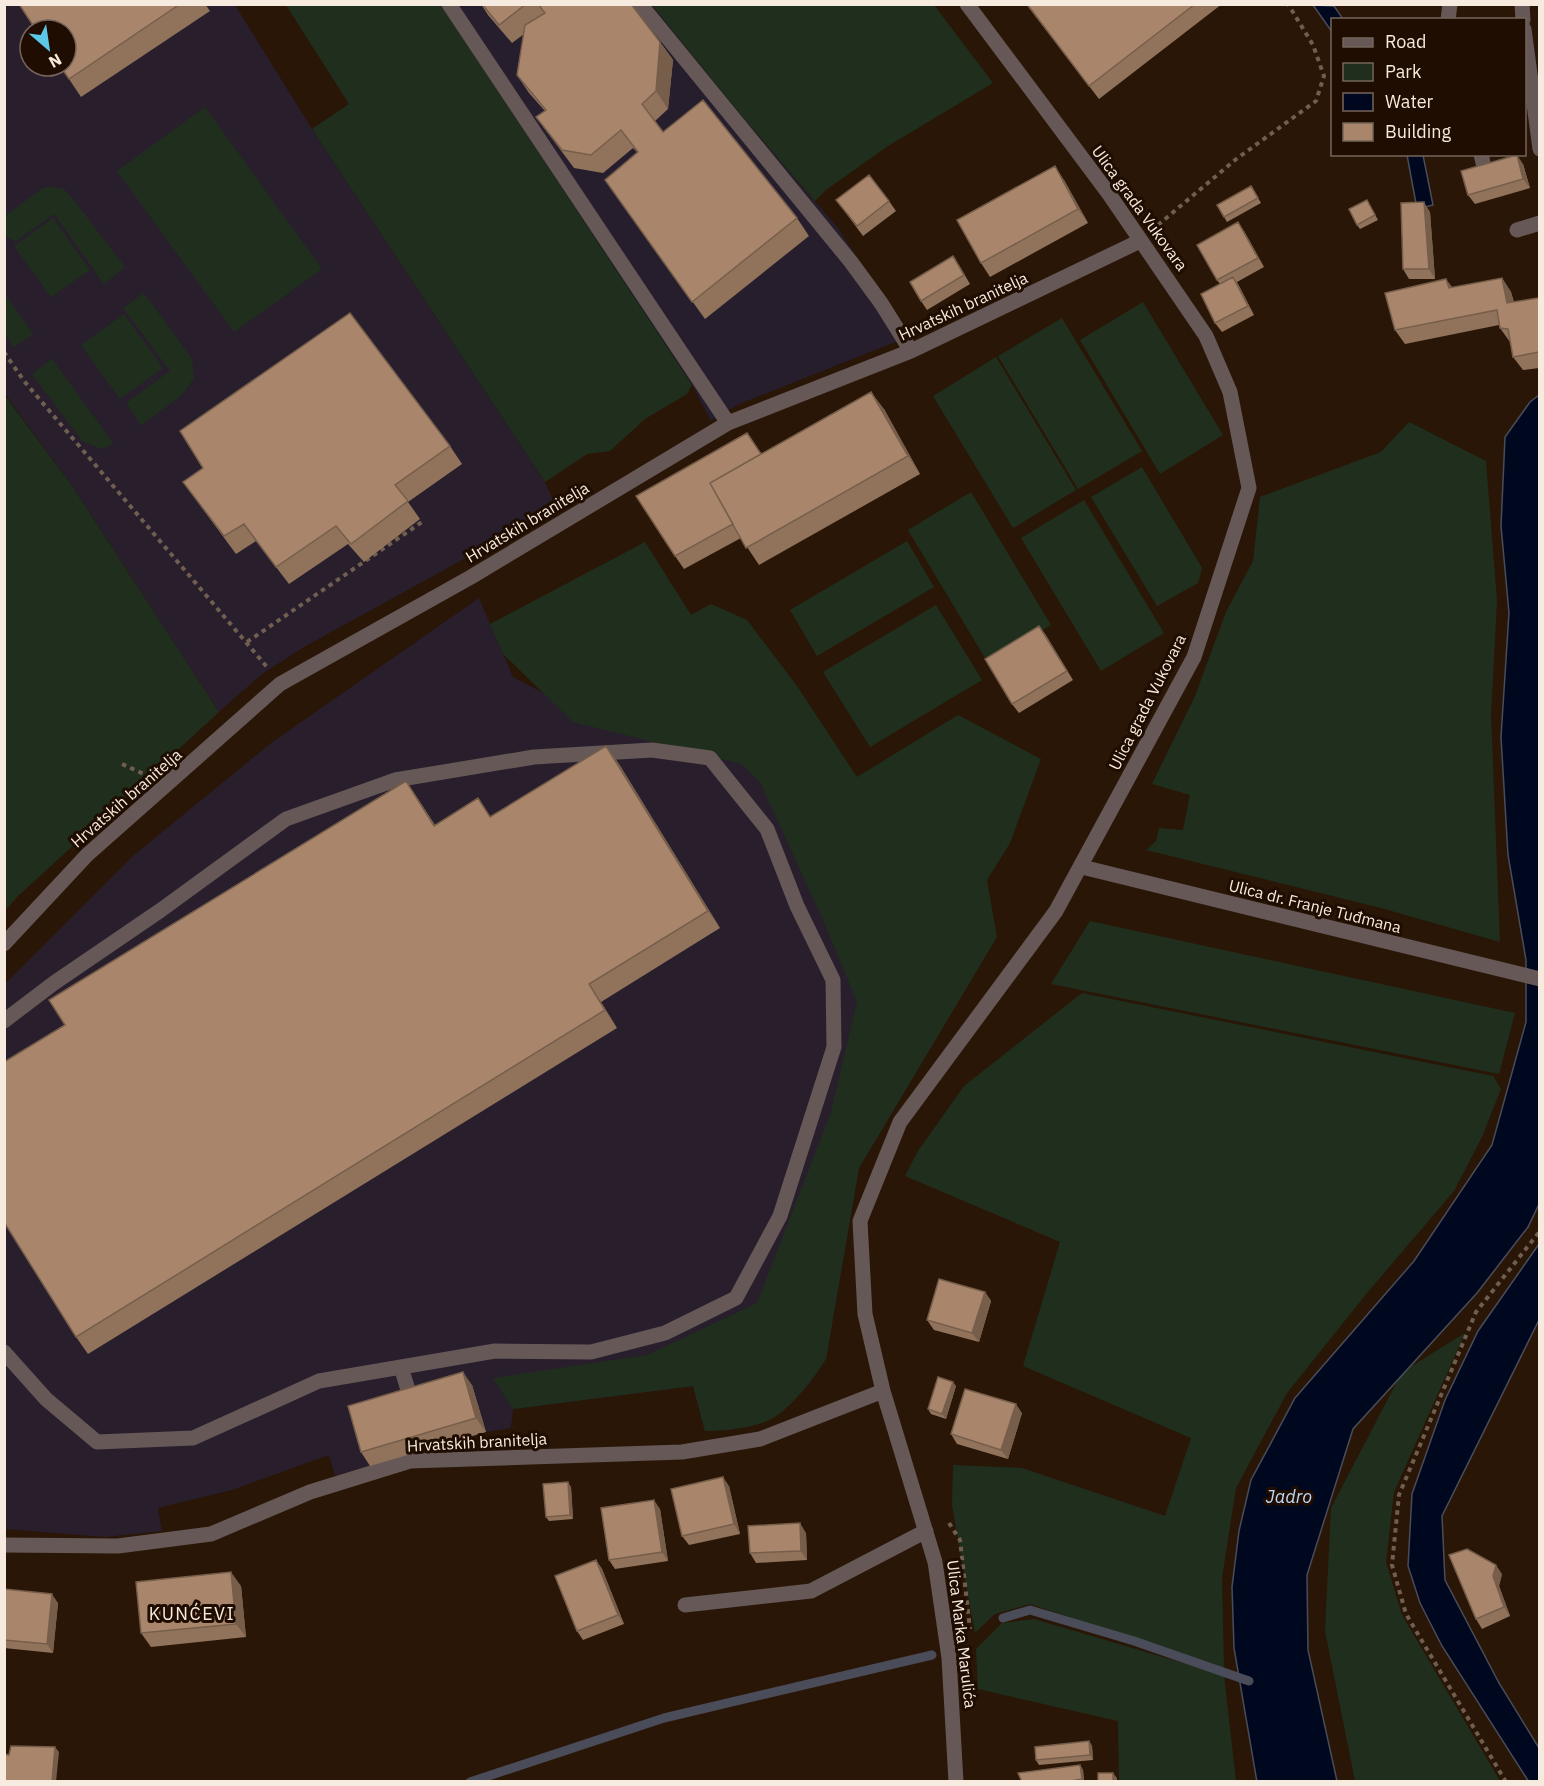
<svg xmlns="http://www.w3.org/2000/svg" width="1544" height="1786" font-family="'IBM Plex Sans',sans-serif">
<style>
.commercial{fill:#281e2c;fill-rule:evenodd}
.education{fill:#261e2d}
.green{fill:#202f1d}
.water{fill:#000820;stroke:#4a4c59;stroke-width:1.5}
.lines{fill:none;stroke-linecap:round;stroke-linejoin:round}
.stream{stroke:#4a4c59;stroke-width:9}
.path{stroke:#705f51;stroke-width:4;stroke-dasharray:4.5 4.5;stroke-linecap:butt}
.minor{stroke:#655857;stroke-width:15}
.wall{fill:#91735c}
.shaded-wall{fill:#765e4b}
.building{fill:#a9866b;stroke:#765e4b;stroke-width:1.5}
.labels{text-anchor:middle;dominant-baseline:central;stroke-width:6;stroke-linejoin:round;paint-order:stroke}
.street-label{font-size:16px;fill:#f7eadf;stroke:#1f0d01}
.water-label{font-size:18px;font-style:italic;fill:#bfdaf9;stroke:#1f0d01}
.neighbourhood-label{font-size:18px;letter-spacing:1.5px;fill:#f7eadf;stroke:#1f0d01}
</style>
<rect width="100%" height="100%" fill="#291606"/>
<path class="commercial" d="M4,5H235L312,129L545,482L557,508L304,647L262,674L219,712L72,486L5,394ZM30,30H66V66H30Z
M479,598L513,677L572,708L722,634L963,993L859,1168L826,1359L810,1383L772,1418L731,1430L705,1431L693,1386L513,1409L511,1428L486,1432L335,1476L329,1455L232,1490L158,1508L162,1531L105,1537L5,1529L4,985L134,855L271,743Z"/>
<path class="education" d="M441,5H652L746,121L838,228L908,337L739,404L711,421L692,385Z"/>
<path class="green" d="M286,5H441L692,385L687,394L645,419L610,451L587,454L545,482L312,129L349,104Z
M652,5H934L993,83L888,146L826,190L815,201L746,121Z
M205,107L322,269L234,332L117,171Z
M54,187L64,189L73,199L125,267L104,284L54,214L16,241L5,237V216L43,188Z
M53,218L90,270L51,297L14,246Z
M144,293L192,359L194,378L182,395L141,425L126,403L170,371L123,308Z
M5,294L33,334L14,347L5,334Z
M1143,302L1223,435L1160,474L1080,340Z
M124,314L163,368L120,399L81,345Z
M1062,318L1142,451L1078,489L998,356Z
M996,357L1076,490L1013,528L933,396Z
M52,359L114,444L101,449L82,441L32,374Z
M4,394L72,486L219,712L17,897L5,911Z
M1409,422L1486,461L1497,601L1491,715L1500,942L1381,908L1146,850L1156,841L1159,828L1183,830L1190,795L1152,784L1195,696L1226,612L1253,561L1260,497L1381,452Z
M1142,467L1202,568L1198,583L1157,606L1091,497Z
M971,492L1051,625L988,663L908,530Z
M1084,500L1164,633L1101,671L1021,538Z
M907,541L934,587L817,656L790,610Z
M645,542L691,615L711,604L747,620L797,686L857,777L958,715L1041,759L1010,843L987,880L997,937L859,1168L826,1359C812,1380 794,1405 773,1418C754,1429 725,1430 705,1431L693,1386L513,1409L493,1378L647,1355L757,1303L830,1115L857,1002L824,922L760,782L742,764L573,722L503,654L490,624Z
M936,605L982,680L870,747L823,672Z
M1090,921L1515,1013L1499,1074L1051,984Z
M1082,993L1493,1076L1501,1089L1482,1137L1454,1191L1367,1293L1287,1393L1236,1488L1222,1578L1224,1669L1030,1604L995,1614L975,1633L952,1506L953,1465L1022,1468L1165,1516L1191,1438L1023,1366L1060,1242L905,1176L918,1151L964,1086Z
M1465,1333L1394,1492L1386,1562L1402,1615L1500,1781H1355L1325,1631L1331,1508L1402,1372Z
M1034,1619L1224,1675L1236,1781H1119L1118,1721L978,1689L976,1649L1002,1623Z"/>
<path class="water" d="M1313,5L1334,6L1343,19L1332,20V32Z
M1407,155H1423L1433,205L1417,209Z
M1539,395V1204L1528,1227L1477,1293L1353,1429L1307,1575L1308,1650L1337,1781L1257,1782L1234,1648L1232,1587L1239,1531L1251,1480L1295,1398L1414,1261L1492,1145L1526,1022V960L1508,855L1501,737L1509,613L1501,526L1505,437L1530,402Z
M1539,1244V1320L1442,1516L1445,1580L1499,1683L1539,1748V1781L1529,1782L1442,1646L1420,1603L1408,1566L1412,1494L1445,1400L1478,1331Z"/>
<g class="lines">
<path class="stream" d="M1003,1618L1030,1610L1134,1641L1249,1681
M470,1782L664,1718L932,1655"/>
<path class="path" d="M1158,225L1235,160L1316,101L1324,76L1313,45L1288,4
M4,352L24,381L267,667
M247,642L425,520
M122,764L144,774
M949,1523L960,1540L970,1629
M1506,1782L1406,1614L1392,1565L1399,1495L1476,1312L1540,1231"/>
<path class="minor" d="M449,4L728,423
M640,4L851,262L881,303L911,351
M1522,4L1523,20
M1448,20L1450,4
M1524,29L1540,149
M1481,154L1484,167
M1517,230L1540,223
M1082,867L1540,979
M4,944L87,855L280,684L471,577L728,423L911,351L1140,241
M4,1021L54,983L161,910L286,819L395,780L534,757L652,750L710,758L767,829L797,906L833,980L834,1047L780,1216L736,1298L665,1333L591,1352L495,1351L319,1381L193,1438L97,1442L46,1399L4,1352
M401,1367L412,1403
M4,1545L118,1546L211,1534L310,1492L410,1461L682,1452L760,1439L883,1391
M685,1605L811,1591L926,1531
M956,1782L949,1658L935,1562L883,1391L865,1314L860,1221L900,1122L1056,911L1194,657L1249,488L1230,392L1206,336L1109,194L967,4"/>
</g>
<path class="wall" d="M19,4H205L210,11L81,97Z
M481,4H631L660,42L673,60L668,109L655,121L663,132L797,218L809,236L705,319L605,180L637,152L633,148L603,173L574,168L536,117L545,111L529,93L517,75L524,34L512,43L488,15Z
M1026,4H1222L1099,99Z
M1523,164L1530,188L1475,204L1468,195Z
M1064,180L1088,223L990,277L981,263Z
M1251,186L1261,203L1227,222L1224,217Z
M1367,200L1378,220L1360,229L1357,225Z
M889,201L896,211L863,236L843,209Z
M1430,212L1435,279H1409L1403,269Z
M1244,231L1264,267L1237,282L1254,315L1222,332L1215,323L1220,284L1217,280Z
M959,265L970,284L927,310L921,301Z
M1502,278L1511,292L1514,302L1539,298V368L1523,370L1513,357L1510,342L1500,328L1499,325L1405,344L1395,330L1452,288Z
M884,409L920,474L759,565L741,538L684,569L675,556L761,454Z
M450,446L462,464L408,502L420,519L364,562L348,544L289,584L256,541L236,554L183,482Z
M1039,626L1073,680L1019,713L1012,704Z
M606,746L619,764L720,928L601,1002L617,1028L88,1354L76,1337L65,1025L418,799L435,825L491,817Z
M985,1292L991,1301L979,1342L934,1330L927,1320Z
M472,1385L486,1432L370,1466L361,1452Z
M956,1386L946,1419L931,1414L928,1409Z
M1022,1413L1008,1459L957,1444L951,1434Z
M729,1486L740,1534L689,1545L682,1536Z
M571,1487L573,1519L549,1521L546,1517Z
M660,1509L668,1561L615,1569L609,1560Z
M806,1533L807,1560L756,1563L750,1553Z
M596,1560L602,1569L624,1624L583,1640L577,1631Z
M1502,1574L1499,1586L1510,1616L1482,1629L1476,1619Z
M241,1586L246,1637L151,1647L141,1633Z
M4,1589L58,1603L53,1653L4,1648Z
M1089,1741L1092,1746L1093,1760L1039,1765L1036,1760Z
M1080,1765L1083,1770L1084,1782H1022Z"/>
<path class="shaded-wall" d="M660,42L673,60L668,109L656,91Z
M1517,155L1523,164L1530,188L1523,179Z
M1055,166L1064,180L1088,223L1078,209Z
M1424,202L1430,212L1435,279L1429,269Z
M1238,222L1244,231L1264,267L1258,258Z
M1233,277L1239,286L1254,315L1248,306Z
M1502,278L1511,292L1517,317L1507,303Z
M1446,279L1456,292L1449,288Z
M871,392L884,409L920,474L908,456Z
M1039,626L1046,635L1073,680L1067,671Z
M606,746L619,764L720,928L708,911Z
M406,781L418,799L446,844L434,826Z
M589,984L601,1002L617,1028L605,1010Z
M985,1292L991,1301L979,1342L972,1333Z
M463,1372L472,1385L486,1432L476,1418Z
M953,1382L956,1386L946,1419L942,1414Z
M1016,1404L1022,1413L1008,1459L1001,1450Z
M723,1477L729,1486L740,1534L734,1524Z
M568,1482L571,1487L573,1519L570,1515Z
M654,1500L660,1509L668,1561L662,1552Z
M800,1523L806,1533L807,1560L801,1551Z
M596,1560L602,1569L624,1624L618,1615Z
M1496,1565L1502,1574L1499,1586L1510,1616L1504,1607L1493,1576Z
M231,1572L241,1586L246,1637L236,1624Z
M52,1594L58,1603L53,1653L47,1644Z
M1089,1741L1092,1746L1093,1760L1090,1755Z
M55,1747L59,1752L56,1782H52Z
M1080,1765L1083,1770L1084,1782H1083L1082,1779Z
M1113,1773L1117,1778V1782H1113Z"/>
<path class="building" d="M19,4H180L69,79L60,66H66V30H36Z
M482,4H526L499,25Z
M538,4H631L660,42L656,91L642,104L663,132L703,100L797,218L692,302L605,180L638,152L621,130L591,155L562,150L536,117L546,110L517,75L525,25L545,13Z
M1027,4H1195L1089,86Z
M1517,155L1523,179L1468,195L1461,171Z
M1055,166L1078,209L981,263L957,220Z
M869,175L889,201L857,226L836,200Z
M1251,186L1258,198L1224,217L1217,205Z
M1367,200L1375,215L1357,225L1349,209Z
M1424,202L1429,269H1403L1401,203Z
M1238,222L1258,258L1217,280L1197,245Z
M953,256L964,275L921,301L910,282Z
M1233,277L1248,306L1215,323L1201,294Z
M1502,278L1507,303L1539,298V352L1513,357L1508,329L1500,328L1497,310L1395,330L1385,293L1446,279L1449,288Z
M350,313L450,446L395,485L408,501L351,544L336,526L276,567L244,524L224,536L183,482L203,468L180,431Z
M871,392L908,456L746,548L710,483Z
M747,433L761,454L710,483L733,524L675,556L636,496Z
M1039,626L1067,671L1012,704L985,659Z
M606,746L708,911L589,984L605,1010L76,1337L4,1222V1062L65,1025L49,1000L406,781L434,826L478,798L490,817Z
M939,1279L985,1292L972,1333L927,1320Z
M463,1372L476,1418L361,1452L348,1406Z
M938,1377L953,1382L942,1414L928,1409Z
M965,1389L1016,1404L1001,1450L951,1434Z
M723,1477L734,1524L682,1536L671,1489Z
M568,1482L570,1515L546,1517L543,1484Z
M654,1500L662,1552L609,1560L601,1508Z
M800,1523L801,1551L750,1553L748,1526Z
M1467,1549L1496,1565L1493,1576L1504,1607L1476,1619L1449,1555Z
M596,1560L618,1615L577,1631L555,1576Z
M231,1572L236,1624L141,1633L136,1582Z
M4,1589L52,1594L47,1644L4,1640Z
M1089,1741L1090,1755L1036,1760L1035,1747Z
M11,1746L55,1747L52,1782H4V1754L9,1755Z
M1080,1765L1082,1779L1065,1782H1022L1018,1773Z
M1098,1773H1113V1782H1098Z"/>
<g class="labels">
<g class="street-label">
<text transform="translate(1140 208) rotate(54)">Ulica grada Vukovara</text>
<text transform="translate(963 306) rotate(-25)">Hrvatskih branitelja</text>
<text transform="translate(527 522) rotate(-31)">Hrvatskih branitelja</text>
<text transform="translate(1147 702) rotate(-63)">Ulica grada Vukovara</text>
<text transform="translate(126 798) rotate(-41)">Hrvatskih branitelja</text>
<text transform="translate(1315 906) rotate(14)">Ulica dr. Franje Tuđmana</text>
<text transform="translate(477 1442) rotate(-3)">Hrvatskih branitelja</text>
<text transform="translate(962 1634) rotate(83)">Ulica Marka Marulića</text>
</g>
<g class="water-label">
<text x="1289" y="1496">Jadro</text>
</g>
<g class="neighbourhood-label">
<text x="192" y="1613">KUNĆEVI</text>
</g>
</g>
<rect width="1544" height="1786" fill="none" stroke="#f7eadf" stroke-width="12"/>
<rect x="1331" y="18" width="195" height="138" fill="#1f0d01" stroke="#75655a" stroke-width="1.5"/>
<rect x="1343" y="38" width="30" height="9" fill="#655857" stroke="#75655a" stroke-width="1.5"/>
<text x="1385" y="48" font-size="18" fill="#f7eadf">Road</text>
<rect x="1343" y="63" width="30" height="18" fill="#202f1d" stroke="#75655a" stroke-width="1.5"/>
<text x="1385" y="78" font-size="18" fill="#f7eadf">Park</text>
<rect x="1343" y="93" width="30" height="18" fill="#000820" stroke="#75655a" stroke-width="1.5"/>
<text x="1385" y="108" font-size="18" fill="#f7eadf">Water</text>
<rect x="1343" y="123" width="30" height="18" fill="#a9866b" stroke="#75655a" stroke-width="1.5"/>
<text x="1385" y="138" font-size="18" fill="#f7eadf">Building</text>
<g transform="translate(48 48) rotate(151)"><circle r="28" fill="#1f0d01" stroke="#75655a" stroke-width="1.5"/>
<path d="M0-4.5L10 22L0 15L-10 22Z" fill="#5cc7e7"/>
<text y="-9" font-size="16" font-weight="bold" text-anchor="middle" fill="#f7eadf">N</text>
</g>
</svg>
